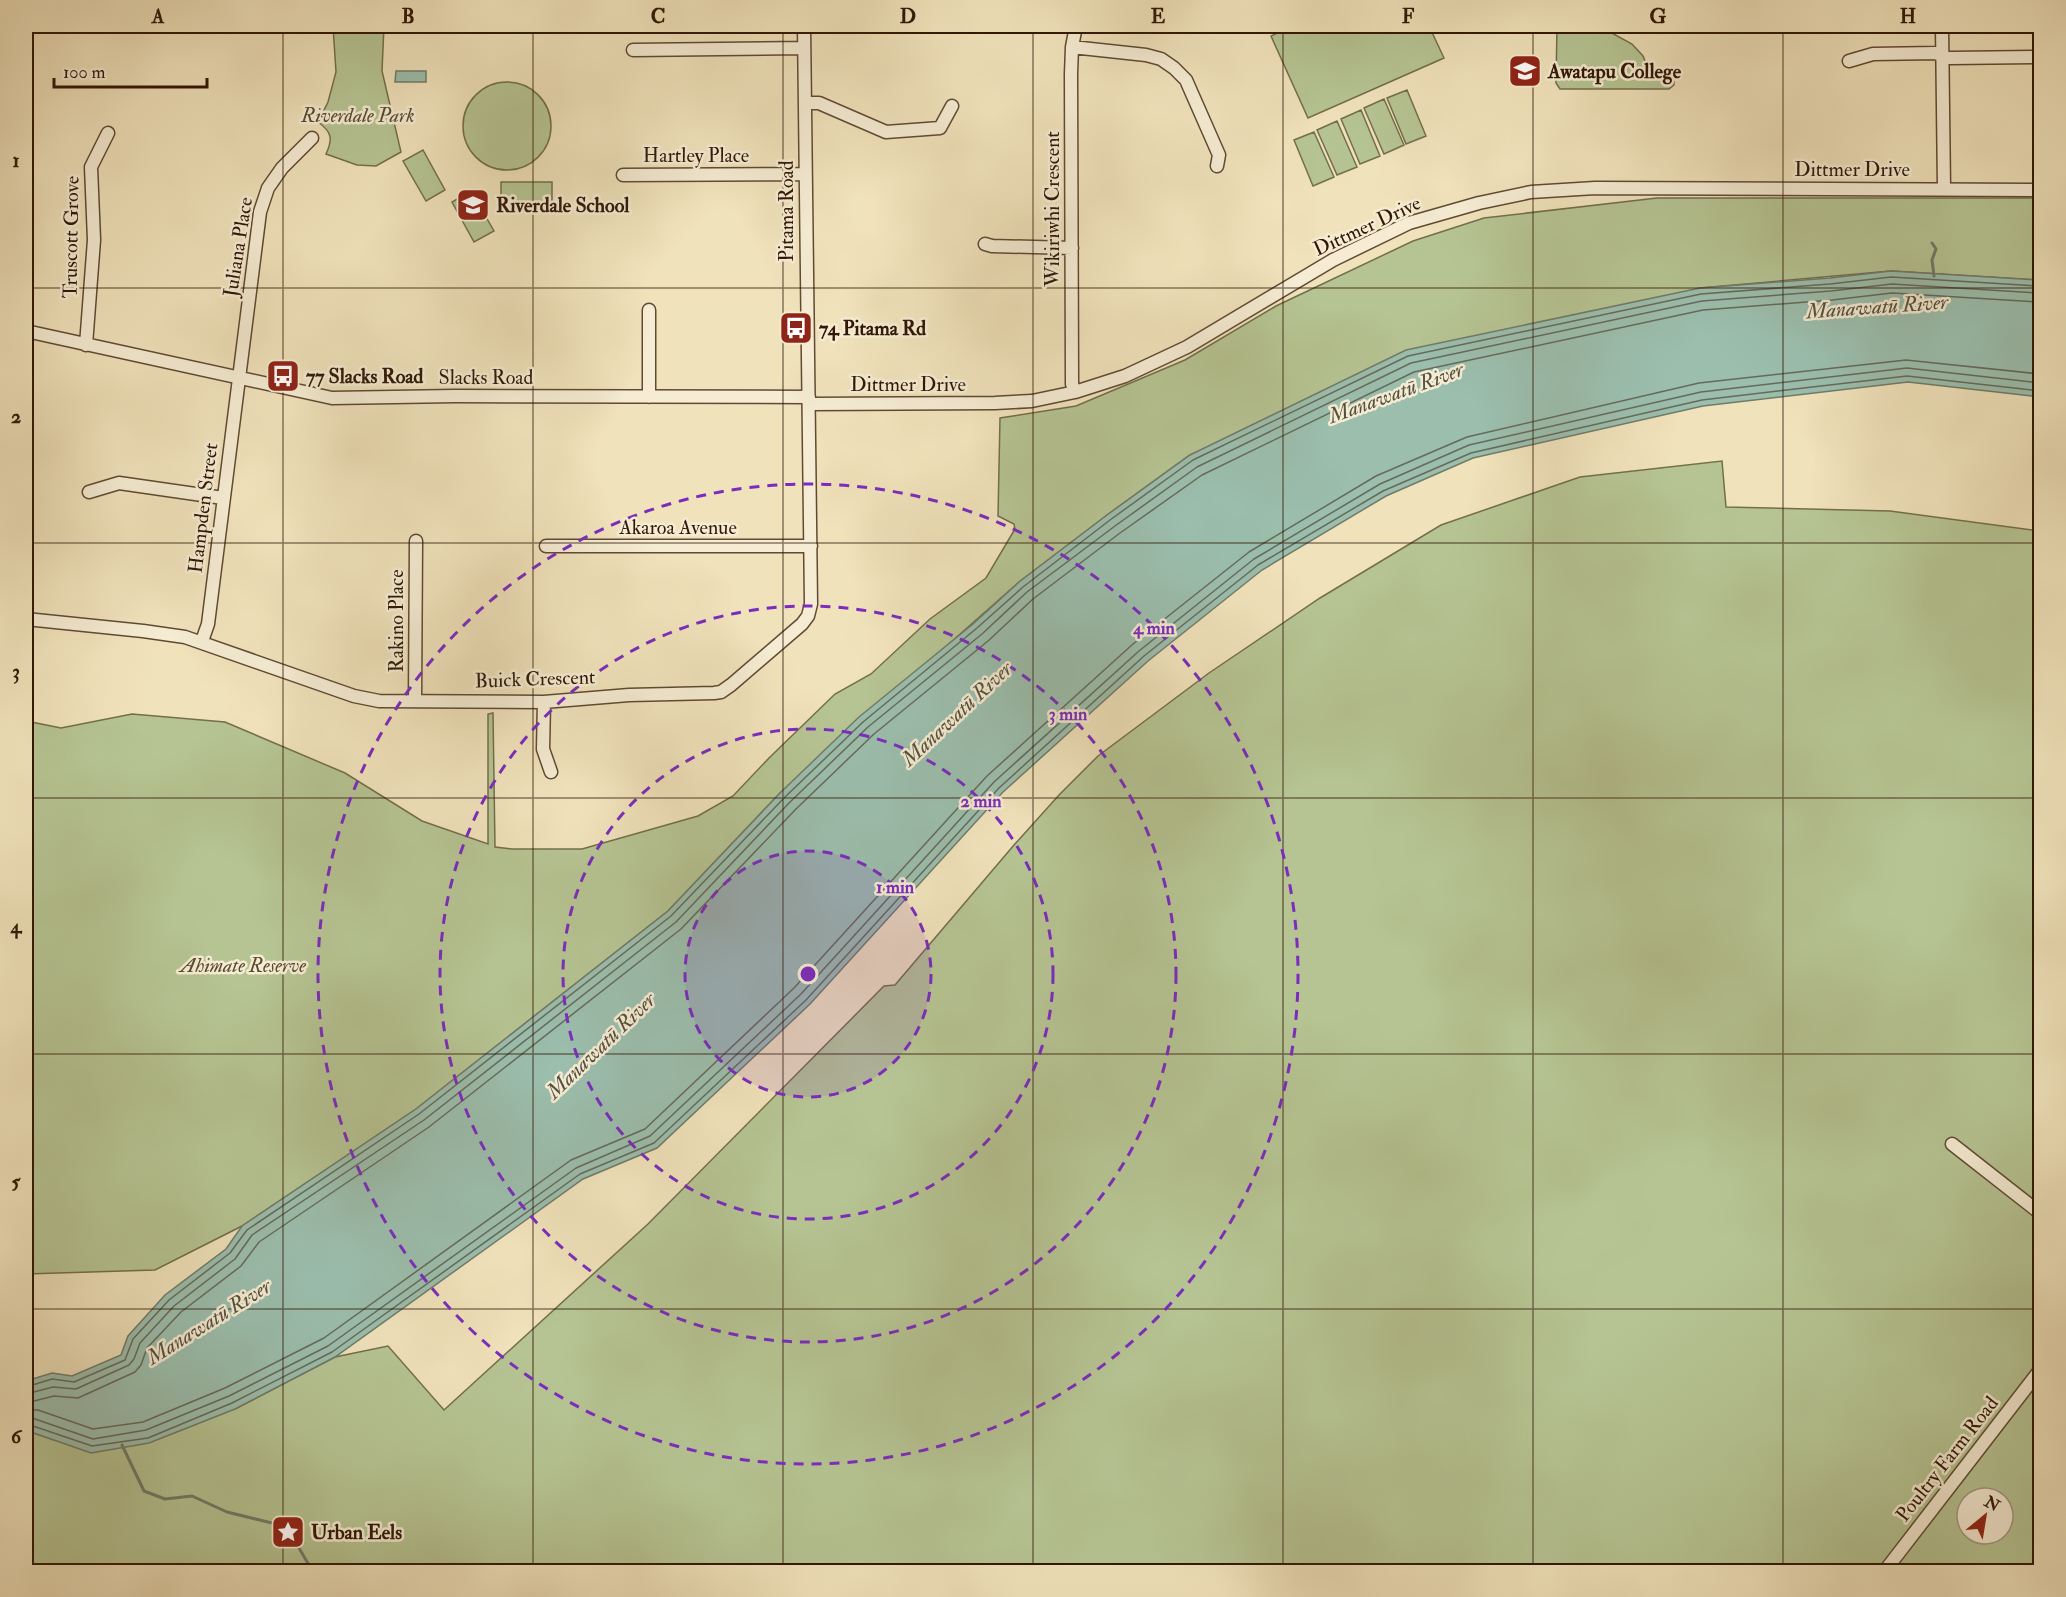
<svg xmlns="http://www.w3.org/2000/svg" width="2066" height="1597" font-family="'IM FELL Double Pica',serif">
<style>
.green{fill:#b6c493;stroke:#736e4c;stroke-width:1.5;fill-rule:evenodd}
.water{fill:#9bbead;stroke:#707b6a;stroke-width:1.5}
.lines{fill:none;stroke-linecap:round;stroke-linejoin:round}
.shore{stroke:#666a5a;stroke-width:1.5}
.stream{stroke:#707b6a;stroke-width:3}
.minor-casing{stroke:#604a33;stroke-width:15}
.minor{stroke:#f5ecd3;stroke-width:12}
.grid{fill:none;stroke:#301706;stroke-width:1.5;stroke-opacity:0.55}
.ring{fill:none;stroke:#7b2cbf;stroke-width:3;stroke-dasharray:10 8}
.labels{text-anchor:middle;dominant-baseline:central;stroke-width:5;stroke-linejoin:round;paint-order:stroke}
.poi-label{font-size:20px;font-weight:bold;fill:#301706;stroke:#f5ecd3;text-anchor:start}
.park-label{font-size:20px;font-style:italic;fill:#584b30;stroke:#f5ecd3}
.street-label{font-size:20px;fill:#301706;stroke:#f5ecd3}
.water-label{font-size:21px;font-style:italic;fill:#555140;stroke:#f5ecd3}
.centre{fill:#7b2cbf;stroke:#f5ecd3;stroke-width:3}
.ring-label{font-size:18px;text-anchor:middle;font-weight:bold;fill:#7b2cbf;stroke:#f5ecd3;stroke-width:5;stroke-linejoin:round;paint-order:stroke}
.neatline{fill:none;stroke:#301706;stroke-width:2}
.grid-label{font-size:20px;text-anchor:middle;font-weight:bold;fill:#301706}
</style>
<rect width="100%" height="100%" fill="#f0e2bb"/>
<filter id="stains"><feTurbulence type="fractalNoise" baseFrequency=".00333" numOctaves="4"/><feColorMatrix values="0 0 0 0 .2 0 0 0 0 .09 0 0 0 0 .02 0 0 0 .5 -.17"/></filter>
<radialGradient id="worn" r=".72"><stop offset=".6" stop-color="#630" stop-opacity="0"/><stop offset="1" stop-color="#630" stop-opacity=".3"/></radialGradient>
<path class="green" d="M333,26H384L382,71L401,152L376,166L357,165L326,154C333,139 332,132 318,122L328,102L336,72Z
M1292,26H1429L1444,58L1308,118L1271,36Z
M1557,26H1595L1601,27L1632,44L1643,56L1647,66L1666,72L1674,77V85L1669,89H1560L1556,83Z
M463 126a44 44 0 1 1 88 0a44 44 0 1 1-88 0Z
M1407,90L1426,136L1406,144L1387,98Z
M1384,99L1404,145L1384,154L1364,108Z
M1361,110L1380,156L1360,164L1341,119Z
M1337,121L1357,167L1337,175L1317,130Z
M1314,132L1334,177L1313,186L1294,140Z
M423,150L445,190L426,201L403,161Z
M501,182H552V208L501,207Z
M471,191L494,231L474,242L452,202Z
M1657,198H2040V280L1891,271L1700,288L1190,455L1107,515L1019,582L780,793L668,911L416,1109L242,1226L155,1270L26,1274V721L61,728L132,714L225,722L345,773L422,821L488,844V714L493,713L495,847L512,849H582L698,816L733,796L769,758L835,694L871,674L930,619L986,578L1015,529L1014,524L998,516L1000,418L1076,406L1185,360L1276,306L1413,241L1484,218Z
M1722,461L1726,507L1890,511L2040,531V1571L26,1572V1433L31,1432L54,1440L235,1409L335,1357L388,1346L444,1410L648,1224L884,986L895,985L1014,845L1059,795L1098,756L1209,673L1320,598L1441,525L1580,477ZM1967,1498H2003V1534H1967Z"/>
<path class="water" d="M396,71H426V82H395Z
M1891,271L2040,280V397L1908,382L1703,406L1473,458L1386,496L1262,570L1148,661L1003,792L810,1004L657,1148L583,1179L335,1357L235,1409L149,1443L91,1453L31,1432L26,1433V1381L52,1373L72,1376L121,1355L128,1336L165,1295L226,1249L242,1226L416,1109L668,911L780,793L859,717L973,624L1019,582L1107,515L1190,455L1406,350L1700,288L1830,278Z"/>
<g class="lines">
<path class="shore" d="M26,1387L52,1379L74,1382L125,1360L133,1339L169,1300L230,1253L247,1230L419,1114L671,916L784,798L863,722L977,628L1023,587L1110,520L1193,460L1408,356L1701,294L1830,284L1891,277L2040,286
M26,1394L53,1387L76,1389L129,1365L134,1359L140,1343L174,1306L235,1259L252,1235L424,1120L676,922L789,803L868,727L982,634L1027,592L1115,526L1197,467L1411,363L1702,301L1831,291L1892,284L2040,293
M26,1403L54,1396L78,1398L135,1372L141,1365L147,1348L181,1312L241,1266L259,1242L429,1127L681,929L796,809L874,734L988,641L1033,599L1120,533L1202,475L1414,372L1703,310L1832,300L1892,293L2040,302
M26,1410H38L93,1429L143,1422L225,1388L324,1338L571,1160L645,1129L794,988L987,776L1133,644L1249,552L1376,476L1467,437L1699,383L1906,360L2040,374
M26,1419H35L93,1439L146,1430L229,1396L328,1346L576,1168L650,1136L801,994L994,782L1139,651L1254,559L1380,484L1469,445L1701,392L1907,368L2040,383
M26,1427L33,1426L92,1446L148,1438L232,1403L332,1352L580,1174L654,1143L806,1000L999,788L1144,656L1258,565L1383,491L1471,453L1702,400L1907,376L2040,391"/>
<path class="stream" d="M1932,243L1936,249L1932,260L1934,276
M122,1445L144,1491L165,1499L192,1496L227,1512L280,1525L292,1536L313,1572"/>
<defs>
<path id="minor" d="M1942,26L1944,189
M1072,47L1146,55L1161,59L1174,68L1186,80L1219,155L1217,166
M633,50L804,48
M1849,61L1873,54L1935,53L1950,58L2040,57
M805,103H819L886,132L940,128L952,106
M623,175L805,174
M985,244L992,246L1072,248
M649,310V397
M26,331L332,398L455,396L809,397
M86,345L94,240L91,167L108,133
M1075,392L1072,384L1071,74L1072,47L1076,26
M810,404L995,403L1032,401L1075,392L1125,376L1187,347L1333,260L1409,223L1479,203L1531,192L1595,188L2040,190
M89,492L119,483L223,498
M546,546H811
M26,619L143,631L185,637L354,696L379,701L544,702L629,695L714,693L721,692L731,685L802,624L808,616L811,604L804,26
M202,641L208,624L260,212L268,188L282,168L312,138
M415,701L416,541
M544,702L543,749L551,772
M1952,1144L2040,1213
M1884,1572L2040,1370"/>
</defs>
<use href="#minor" class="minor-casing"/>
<use href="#minor" class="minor"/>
</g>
<path class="grid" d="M283,26V1572M533,26V1572M783,26V1572M1033,26V1572M1283,26V1572M1533,26V1572M1783,26V1572M26,288H2040M26,543H2040M26,798H2040M26,1054H2040M26,1309H2040"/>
<circle cx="808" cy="974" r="123" fill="#7b2cbf" fill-opacity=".12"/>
<g class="ring">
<circle cx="808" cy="974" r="123"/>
<circle cx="808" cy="974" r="245"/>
<circle cx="808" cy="974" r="368"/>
<circle cx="808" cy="974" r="490"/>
</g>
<defs>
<symbol id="school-square" viewBox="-11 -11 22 22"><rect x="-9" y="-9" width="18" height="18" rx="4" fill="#8f2418" stroke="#f5ecd3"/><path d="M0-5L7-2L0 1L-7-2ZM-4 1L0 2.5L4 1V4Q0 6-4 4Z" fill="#fff"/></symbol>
<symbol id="bus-square" viewBox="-11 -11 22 22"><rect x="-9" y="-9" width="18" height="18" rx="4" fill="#8f2418" stroke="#f5ecd3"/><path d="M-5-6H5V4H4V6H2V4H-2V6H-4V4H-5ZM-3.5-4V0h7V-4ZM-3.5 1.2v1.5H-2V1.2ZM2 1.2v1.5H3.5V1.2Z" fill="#fff"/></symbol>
<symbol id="sight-square" viewBox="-11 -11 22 22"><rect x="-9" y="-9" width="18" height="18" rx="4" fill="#8f2418" stroke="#f5ecd3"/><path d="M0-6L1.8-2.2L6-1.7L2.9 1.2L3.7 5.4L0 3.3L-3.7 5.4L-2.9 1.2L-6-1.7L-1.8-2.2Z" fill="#fff"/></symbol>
</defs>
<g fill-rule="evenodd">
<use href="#school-square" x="1506" y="52" width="38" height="38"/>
<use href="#school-square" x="454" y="186" width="38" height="38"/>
<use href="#bus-square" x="777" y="309" width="38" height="38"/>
<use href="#bus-square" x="264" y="357" width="38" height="38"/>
<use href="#sight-square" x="269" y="1513" width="38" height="38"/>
</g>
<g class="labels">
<g class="poi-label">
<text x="1548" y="71">Awatapu College</text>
<text x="496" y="205">Riverdale School</text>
<text x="819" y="328">74 Pitama Rd</text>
<text x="306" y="376">77 Slacks Road</text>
<text x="311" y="1532">Urban Eels</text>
</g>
<g class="park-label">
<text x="358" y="115">Riverdale Park</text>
<text x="243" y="965">Ahimate Reserve</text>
</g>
<g class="street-label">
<text x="696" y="155">Hartley Place</text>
<text x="1852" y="169">Dittmer Drive</text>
<text transform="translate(1052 209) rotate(-90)">Wikiriwhi Crescent</text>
<text transform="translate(786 211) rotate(-90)">Pitama Road</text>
<text transform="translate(1367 226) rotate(-25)">Dittmer Drive</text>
<text transform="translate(71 237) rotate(-89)">Truscott Grove</text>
<text transform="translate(238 247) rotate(-81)">Juliana Place</text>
<text x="486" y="377">Slacks Road</text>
<text x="908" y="384">Dittmer Drive</text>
<text transform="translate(203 508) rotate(-83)">Hampden Street</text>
<text x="678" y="527">Akaroa Avenue</text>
<text transform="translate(396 621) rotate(-90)">Rakino Place</text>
<text transform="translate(535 679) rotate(-2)">Buick Crescent</text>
<text transform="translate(1947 1459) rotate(-52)">Poultry Farm Road</text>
</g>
<g class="water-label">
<text transform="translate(1877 307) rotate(-4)">Manawatū River</text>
<text transform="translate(1396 393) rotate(-20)">Manawatū River</text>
<text transform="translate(957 714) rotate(-43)">Manawatū River</text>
<text transform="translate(601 1046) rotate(-44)">Manawatū River</text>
<text transform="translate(209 1322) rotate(-32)">Manawatū River</text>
</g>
</g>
<circle cx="808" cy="974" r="9" class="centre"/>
<g class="ring-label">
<text x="1154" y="634">4 min</text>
<text x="1068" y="720">3 min</text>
<text x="981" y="807">2 min</text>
<text x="895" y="893">1 min</text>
</g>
<rect width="2066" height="1597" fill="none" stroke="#f0e2bb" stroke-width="66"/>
<g transform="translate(1985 1516) rotate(30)"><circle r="28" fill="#f5ecd3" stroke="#a69781" stroke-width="1.5"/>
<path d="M0-4.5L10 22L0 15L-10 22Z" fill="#8f2418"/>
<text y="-9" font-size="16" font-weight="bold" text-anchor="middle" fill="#301706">N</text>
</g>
<path d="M54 78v9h153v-9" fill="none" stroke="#301706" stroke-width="3"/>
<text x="63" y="78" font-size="18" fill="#301706" stroke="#f5ecd3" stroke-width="4.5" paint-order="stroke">100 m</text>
<rect x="33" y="33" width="2000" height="1531" class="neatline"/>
<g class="grid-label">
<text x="158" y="23">A</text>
<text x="408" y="23">B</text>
<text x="658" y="23">C</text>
<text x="908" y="23">D</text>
<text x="1158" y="23">E</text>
<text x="1408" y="23">F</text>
<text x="1658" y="23">G</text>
<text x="1908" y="23">H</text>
<text x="16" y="167">1</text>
<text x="16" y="423">2</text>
<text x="16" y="678">3</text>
<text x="16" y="933">4</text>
<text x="16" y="1188">5</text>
<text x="16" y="1443">6</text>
</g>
<rect width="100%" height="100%" filter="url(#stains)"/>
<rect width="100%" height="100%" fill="url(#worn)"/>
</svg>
